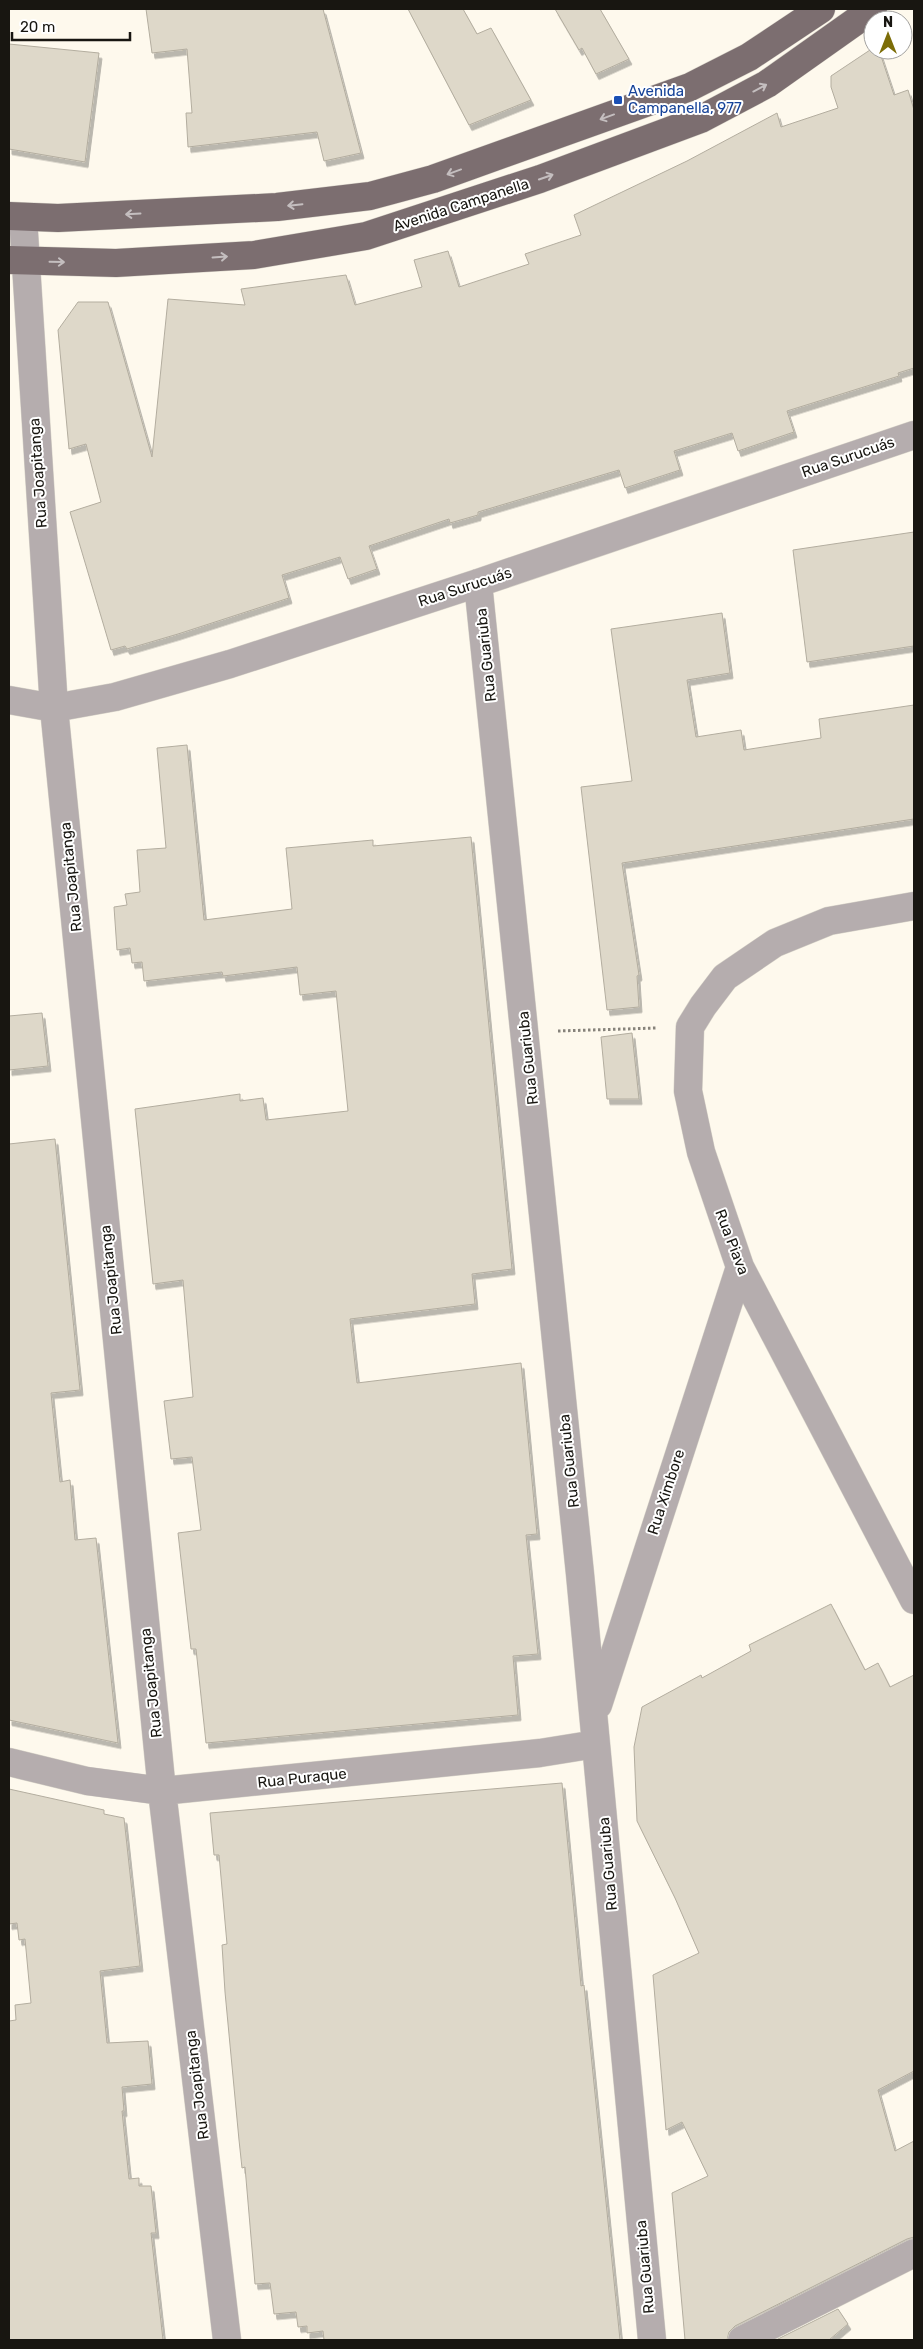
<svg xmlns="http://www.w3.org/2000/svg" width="923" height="2349" font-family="Rubik,sans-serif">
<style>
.building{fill:#ded8c9;stroke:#b3ad9f;filter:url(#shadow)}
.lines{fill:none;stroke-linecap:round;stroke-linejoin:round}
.minor-casing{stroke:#d9d5ca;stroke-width:29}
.major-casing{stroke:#d9d5ca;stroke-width:29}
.path{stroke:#86827a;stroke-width:3;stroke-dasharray:2.5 2.5;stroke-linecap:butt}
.minor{stroke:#b5adae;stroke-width:28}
.major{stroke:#7c6e70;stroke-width:28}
.oneway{stroke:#c4bebf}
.transit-dot{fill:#1a4fb4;stroke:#fff;stroke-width:2}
.labels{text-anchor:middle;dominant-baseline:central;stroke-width:4;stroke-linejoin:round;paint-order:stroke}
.transit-label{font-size:15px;fill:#164399;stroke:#fff;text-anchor:start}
.street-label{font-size:15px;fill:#181611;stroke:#fff}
</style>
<defs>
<filter id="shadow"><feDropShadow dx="3" dy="5.5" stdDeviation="0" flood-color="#0004"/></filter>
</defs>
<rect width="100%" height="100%" fill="#fef9ed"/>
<path class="building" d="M146,9H323L361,153L324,161L317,132L188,147L186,113H192L187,49L152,53Z
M408,9H463L477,34L491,28L531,100L469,125Z
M555,9H600L629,59L596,74L582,48L579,50Z
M9,44L99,53L85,162L9,149Z
M873,48V50H879L894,95L908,90L914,110V368L898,373L899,376L787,411L794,432L738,451L732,433L674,451L680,470L625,488L619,470L478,512V515L450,523L449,519L369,546L377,569L348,579L340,557L282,575L289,598L178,634L127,649L125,646L111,650L70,512L101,502L86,444L69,449L58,330L78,302H108L152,457L168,299L245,305L241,289L346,275L355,305L422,287L414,260L448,251L459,287L529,264L525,254L581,235L574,215L687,161L777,113L781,127L838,108L831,87V76Z
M914,532V646L807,662L793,550Z
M722,613L730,673L687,680L696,737L741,730L744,750L821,738L819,719L914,705V819L622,863L639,975L637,976L639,1007L607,1010L581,787L632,781L611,629Z
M187,745L204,920L292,909L286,848L373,840V846L471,837L512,1269L472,1274L475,1304L350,1319L357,1383L521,1363L537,1534L526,1535L538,1654L513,1656L518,1715L206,1743L196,1649H191L178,1533L201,1530L192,1457L171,1459L164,1401L193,1397L183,1280L153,1284L135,1109L240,1094V1101L263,1098L266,1120L348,1111L336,991L300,995L297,967L223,976L222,972L144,981L142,962L132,963L130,948L117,950L114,907L127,905L125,894L140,892L137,850L166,848L157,748Z
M42,1013L48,1066L9,1070V1016Z
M632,1033L639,1099H607L601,1037Z
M55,1139L80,1390L51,1393L60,1482L70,1480L75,1540L96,1538L118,1743L9,1720V1144Z
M831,1604L865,1670L878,1663L890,1687L914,1675V2071L878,2090L895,2151L914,2141V2237L907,2239L735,2326L729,2332L727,2340H685L672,2193L708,2176L682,2122L666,2130L653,1975L699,1953L675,1898L637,1821L634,1747L642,1707L701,1675L702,1678L751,1651L749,1645Z
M562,1783L581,1986L584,1985L620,2340H324L323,2331L307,2333V2326L298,2327L296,2312L274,2314L270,2283L255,2284L245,2167L242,2168L239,2140L225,1992L222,1945L227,1944L219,1855H214L210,1813Z
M9,1789L104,1810V1814L124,1818L140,1966L100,1971L107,2043L148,2041L152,2084L122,2087L124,2111H122L129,2179L139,2178V2186H151L156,2233H151L163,2340H9V2021L16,2020L15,2005L31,2003L25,1939L19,1940L17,1923L9,1924Z
M838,2309L848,2324L829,2340H776Z"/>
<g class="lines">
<defs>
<path id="minor" d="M23,217L54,708L162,1791L227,2340
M478,583L580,1574L652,2340
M9,700L54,708L115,697L230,664L478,583L914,435
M914,906L829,921L775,943L725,977L703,1006L690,1027L688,1091L701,1152L740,1267L914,1600
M598,1705L740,1267
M9,1762L87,1781L162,1791L540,1753L596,1744
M742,2340L914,2253"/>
<path id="major" d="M9,216L58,218L277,207L370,196L433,179L690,87L749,57L821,9
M9,260L116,263L254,255L366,236L540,179L701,119L767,84L873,9"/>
</defs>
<use href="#minor" class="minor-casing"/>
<use href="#major" class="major-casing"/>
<path class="path" d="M558,1031L657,1028"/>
<use href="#minor" class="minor"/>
<use href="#major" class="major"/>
</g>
<defs><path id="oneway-shaft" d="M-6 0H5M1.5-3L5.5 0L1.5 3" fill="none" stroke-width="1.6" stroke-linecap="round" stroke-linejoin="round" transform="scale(1.25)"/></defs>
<g class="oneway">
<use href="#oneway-shaft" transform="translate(760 88) rotate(-28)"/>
<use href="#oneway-shaft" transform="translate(607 117) rotate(160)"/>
<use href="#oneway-shaft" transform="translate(454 172) rotate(160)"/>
<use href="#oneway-shaft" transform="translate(546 177) rotate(-19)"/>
<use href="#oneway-shaft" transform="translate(295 205) rotate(174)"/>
<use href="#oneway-shaft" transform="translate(133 214) rotate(177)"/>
<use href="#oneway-shaft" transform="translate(220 257) rotate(-4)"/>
<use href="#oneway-shaft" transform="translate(57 262) rotate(1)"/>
</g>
<rect class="transit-dot" x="613" y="95" width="10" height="10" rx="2.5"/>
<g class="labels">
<g class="transit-label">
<text x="628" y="91">Avenida<tspan x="628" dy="17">Campanella, 977</tspan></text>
</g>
<g class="street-label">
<text transform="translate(461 205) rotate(-18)">Avenida Campanella</text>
<text transform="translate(848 457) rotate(-19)">Rua Surucuás</text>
<text transform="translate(38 473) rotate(-94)">Rua Joapitanga</text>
<text transform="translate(465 587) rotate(-18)">Rua Surucuás</text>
<text transform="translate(486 655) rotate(-96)">Rua Guariuba</text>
<text transform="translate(71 877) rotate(-96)">Rua Joapitanga</text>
<text transform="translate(528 1058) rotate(-96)">Rua Guariuba</text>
<text transform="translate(732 1242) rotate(69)">Rua Piava</text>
<text transform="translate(111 1280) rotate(-96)">Rua Joapitanga</text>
<text transform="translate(569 1461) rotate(-96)">Rua Guariuba</text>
<text transform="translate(666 1492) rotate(-72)">Rua Ximbore</text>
<text transform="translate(151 1683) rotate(-96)">Rua Joapitanga</text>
<text transform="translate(302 1778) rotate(-6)">Rua Puraque</text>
<text transform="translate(608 1864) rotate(-95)">Rua Guariuba</text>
<text transform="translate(197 2085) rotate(-97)">Rua Joapitanga</text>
<text transform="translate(645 2267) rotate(-95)">Rua Guariuba</text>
</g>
</g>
<rect width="923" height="2349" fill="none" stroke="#181611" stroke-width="20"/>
<g transform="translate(888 35)"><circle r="24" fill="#ffffff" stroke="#a3a2a0"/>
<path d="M0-4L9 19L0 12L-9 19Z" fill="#7c6d07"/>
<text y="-8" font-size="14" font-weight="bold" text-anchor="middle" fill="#181611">N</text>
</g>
<path d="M12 32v8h118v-8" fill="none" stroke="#181611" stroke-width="2.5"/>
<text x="20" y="32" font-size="15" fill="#181611" stroke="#ffffff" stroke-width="4" paint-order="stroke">20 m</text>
</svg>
